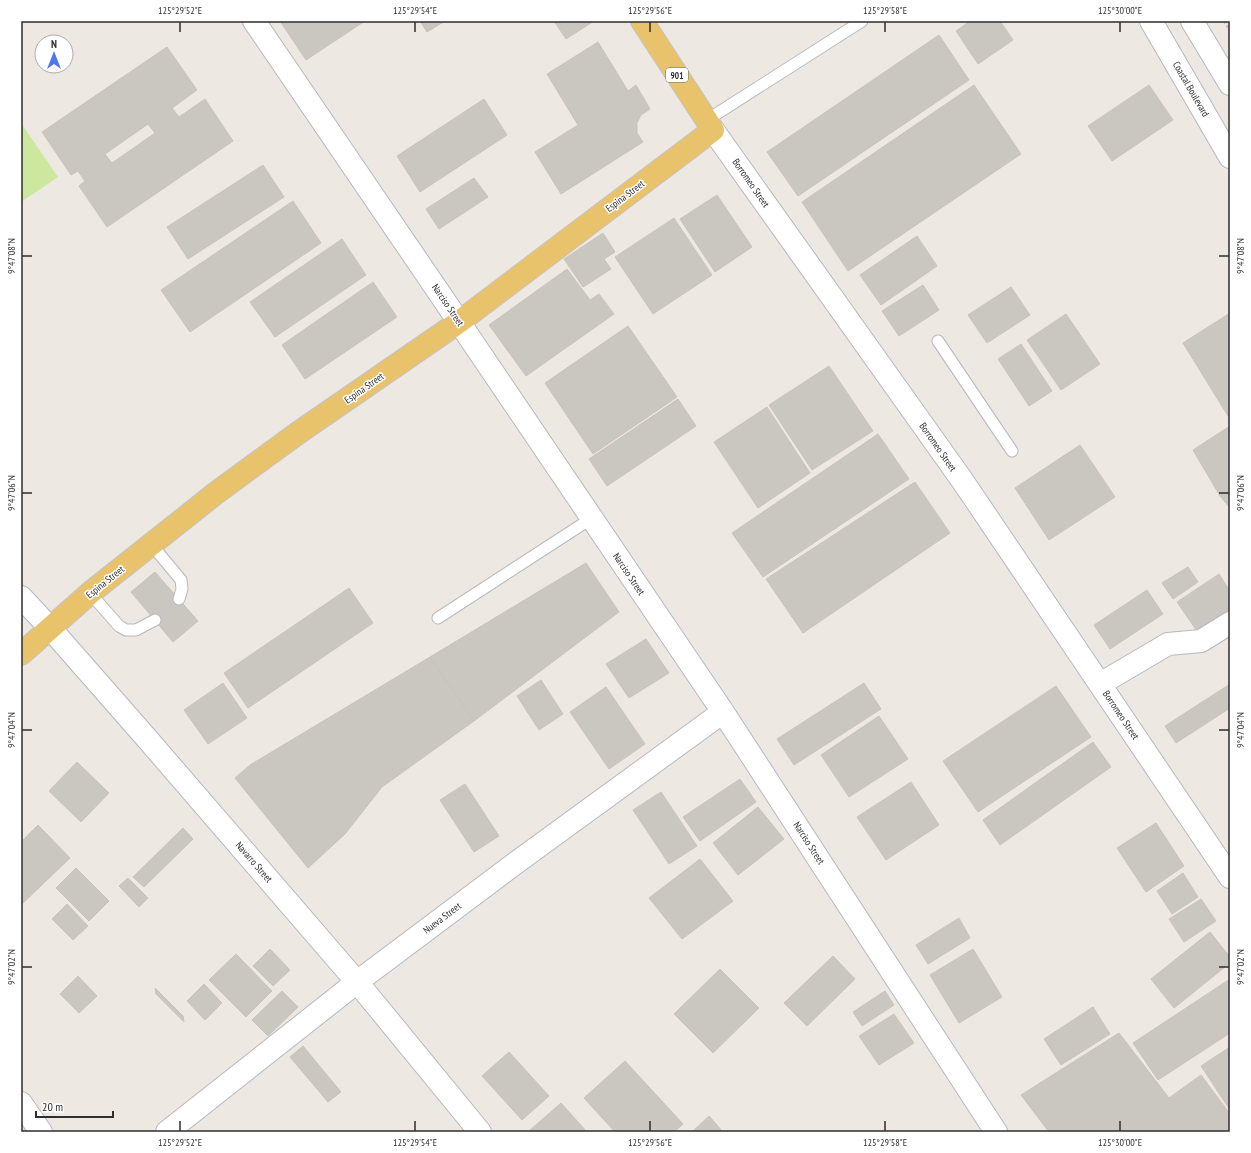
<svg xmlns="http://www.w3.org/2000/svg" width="1251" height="1153" font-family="'PT Sans Narrow',sans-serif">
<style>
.pitch{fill:#cde79f}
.building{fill:#cac6c0;stroke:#cac3bb;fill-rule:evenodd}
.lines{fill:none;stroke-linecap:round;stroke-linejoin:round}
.lane-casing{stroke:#b5b8c0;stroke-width:13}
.street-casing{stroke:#b5b8c0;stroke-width:24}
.secondary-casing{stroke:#b5b8c0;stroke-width:24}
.primary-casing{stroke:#c4c4c4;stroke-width:24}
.path{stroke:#c4c4c4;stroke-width:2.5;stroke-dasharray:3 2;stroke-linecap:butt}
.lane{stroke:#fff;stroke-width:11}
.street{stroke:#fff;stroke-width:22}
.secondary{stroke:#fff;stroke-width:22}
.primary{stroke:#e9c26c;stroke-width:22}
.ticks{fill:none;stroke:#2e2e2e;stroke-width:1.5}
.labels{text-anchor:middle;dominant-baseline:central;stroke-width:3;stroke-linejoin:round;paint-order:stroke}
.shield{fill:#fff;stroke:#6d6d6d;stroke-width:1}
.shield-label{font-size:9px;font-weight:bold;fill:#2e2e2e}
.street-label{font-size:10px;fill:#2e2e2e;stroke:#fff}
.neatline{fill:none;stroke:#2e2e2e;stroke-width:1.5}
.ticks-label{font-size:10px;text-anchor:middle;fill:#2e2e2e}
</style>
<rect width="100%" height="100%" fill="#eee8e2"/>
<path class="pitch" d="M21,123L58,177L21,202Z"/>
<path class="building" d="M280,21H365L306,60Z
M420,21H445L427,32Z
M554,21H594L566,39Z
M970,21H1000L1013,40L978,64L956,31Z
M939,35L969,80L798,196L767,152Z
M598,42L628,91L636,85L650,109L641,115L637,123V133L643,142L561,194L535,152L578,125L547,74Z
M167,47L197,90L172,108L179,117L205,99L233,141L107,227L79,186L85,181L78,171L71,175L42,132ZM148,124L155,133L112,163L105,154Z
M974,85L1021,154L848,271L802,202Z
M1149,85L1173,120L1112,161L1088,126Z
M484,99L507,135L420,192L397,156Z
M263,165L284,197L188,259L167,227Z
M474,178L488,197L439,229L426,209Z
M717,195L752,247L715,272L680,219Z
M293,201L321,243L190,332L161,290Z
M674,218L712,275L653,314L615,257Z
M603,233L615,252L604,259L611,269L583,287L564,259Z
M917,236L937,266L881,305L860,275Z
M342,239L366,275L275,337L250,302Z
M567,269L590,300L599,294L614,314L526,376L489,325Z
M373,282L397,317L305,379L282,345Z
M923,285L939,310L899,336L882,311Z
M1011,287L1030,315L987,343L968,315Z
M1230,313V415L1228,416L1183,343Z
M1066,314L1100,364L1061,390L1027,340Z
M628,326L677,397L593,454L545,383Z
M1021,344L1052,391L1029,406L998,359Z
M829,366L873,431L812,470L769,405Z
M678,399L696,426L607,486L589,459Z
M767,407L810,473L758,508L714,442Z
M1230,426V508L1220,496L1193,450Z
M878,434L909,479L763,577L732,533Z
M1080,445L1115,497L1049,540L1015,488Z
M915,482L950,533L803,633L766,579Z
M586,563L619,612L474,721L430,657Z
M1188,567L1198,582L1173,599L1162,583Z
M155,572L198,621L173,642L131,592Z
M1219,574L1230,591V609L1197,631L1177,602Z
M349,588L373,623L248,708L224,673Z
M1147,590L1163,614L1110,649L1094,625Z
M646,639L669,673L629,698L606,664Z
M430,657L474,721L382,787L345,834L308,868L235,778L250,765Z
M541,680L563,714L539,730L517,696Z
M223,683L247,718L208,744L184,710Z
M864,683L881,709L794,765L777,739Z
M1230,684V708L1176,743L1165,726Z
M1056,686L1091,737L978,812L943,761Z
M606,687L645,744L609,769L570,712Z
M879,716L908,759L849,797L821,755Z
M1093,742L1111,767L1000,845L983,820Z
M77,762L109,793L81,822L49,791Z
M740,779L756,802L700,841L683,817Z
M911,782L939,825L886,860L857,817Z
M465,784L499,836L474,852L440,800Z
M661,792L697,846L669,864L633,810Z
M758,807L784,839L738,875L713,843Z
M1156,823L1184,866L1146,892L1117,848Z
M38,825L70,858L21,905V842Z
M183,828L193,839L144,887L133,877Z
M700,859L733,901L682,939L649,898Z
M76,868L109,901L89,921L56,888Z
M1183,873L1198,897L1172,914L1157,891Z
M128,878L148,898L139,907L119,886Z
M1201,899L1216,921L1184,942L1169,919Z
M67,904L88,926L73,940L52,919Z
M959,918L970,938L928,964L916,945Z
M1210,932L1230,957V963L1174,1008L1151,979Z
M270,949L290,970L273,986L253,966Z
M973,949L1002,997L959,1023L930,975Z
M236,954L272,991L246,1017L209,980Z
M833,956L855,979L807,1026L784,1003Z
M720,969L759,1008L713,1053L674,1014Z
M78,976L97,996L79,1013L60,994Z
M1230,979V1033L1158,1080L1133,1043Z
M204,984L222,1003L205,1020L187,1001Z
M155,988L183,1016L184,1022L156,994Z
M282,991L298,1007L268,1036L252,1020Z
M885,991L894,1005L862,1026L853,1012Z
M1093,1007L1110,1034L1061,1065L1044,1039Z
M894,1014L914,1043L879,1065L859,1036Z
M1119,1033L1169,1098L1201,1075L1230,1114V1132H1049L1021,1095Z
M303,1046L341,1092L328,1102L290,1057Z
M1230,1047V1110L1201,1066Z
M509,1052L549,1096L522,1120L482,1076Z
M625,1061L683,1124L674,1132H615L584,1098Z
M561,1103L587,1132H530L529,1131Z
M709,1116L723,1132H692Z"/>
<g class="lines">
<defs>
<path id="lane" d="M707,120L862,21
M938,341L1012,451
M151,544L181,580L182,589L179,599
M90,593L119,626L126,630H136L155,620
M438,618L592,518"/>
<path id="street" d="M459,322L723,712L996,1132
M21,597L50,628L143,734L357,982L480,1132
M1100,684L1168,644L1201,641L1230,623
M21,1103L41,1132
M167,1132L357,982L513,865L723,712"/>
<path id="secondary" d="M254,21L459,322
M1151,21L1230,157
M1192,21L1230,84
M713,130L962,480L1230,877"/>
<path id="primary" d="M21,654L90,593L216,493L298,433L459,322L713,130L642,21"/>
</defs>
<use href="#lane" class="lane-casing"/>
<use href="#street" class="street-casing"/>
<use href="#secondary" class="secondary-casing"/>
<use href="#primary" class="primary-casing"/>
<path class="path" d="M1224,21L1230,31"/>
<use href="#lane" class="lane"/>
<use href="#street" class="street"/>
<use href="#secondary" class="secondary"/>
<use href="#primary" class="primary"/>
</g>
<path class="ticks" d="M180,22V32M415,22V32M650,22V32M885,22V32M1120,22V32M22,256H32M1219,256H1229M22,493H32M1219,493H1229M22,730H32M1219,730H1229M22,967H32M1219,967H1229M180,1121V1131M415,1121V1131M650,1121V1131M885,1121V1131M1120,1121V1131"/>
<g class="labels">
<rect class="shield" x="666" y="68" width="22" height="14" rx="3"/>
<g class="shield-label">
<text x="677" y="75">901</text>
</g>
<g class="street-label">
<text transform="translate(1191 89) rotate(60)">Coastal Boulevard</text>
<text transform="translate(751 183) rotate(55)">Borromeo Street</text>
<text transform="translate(625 196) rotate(-37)">Espina Street</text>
<text transform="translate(448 305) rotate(56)">Narciso Street</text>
<text transform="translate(364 388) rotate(-35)">Espina Street</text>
<text transform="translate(938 447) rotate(55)">Borromeo Street</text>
<text transform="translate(629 574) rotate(56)">Narciso Street</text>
<text transform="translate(105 582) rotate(-39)">Espina Street</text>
<text transform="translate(1121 715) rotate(56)">Borromeo Street</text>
<text transform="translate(809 843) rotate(57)">Narciso Street</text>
<text transform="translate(254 862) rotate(49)">Navarro Street</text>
<text transform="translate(442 918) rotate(-37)">Nueva Street</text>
</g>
</g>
<rect width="1251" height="1153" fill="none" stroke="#ffffff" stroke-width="44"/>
<g transform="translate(54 54)"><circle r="19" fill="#ffffff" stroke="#ababab"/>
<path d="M0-3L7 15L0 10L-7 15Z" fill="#4d77ef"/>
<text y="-6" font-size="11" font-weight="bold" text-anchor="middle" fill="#2e2e2e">N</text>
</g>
<path d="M36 1111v6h77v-6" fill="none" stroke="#2e2e2e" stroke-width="2"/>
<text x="42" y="1111" font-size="12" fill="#2e2e2e" stroke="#ffffff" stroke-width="3" paint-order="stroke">20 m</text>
<rect x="22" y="22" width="1207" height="1109" class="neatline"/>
<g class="ticks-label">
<text x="180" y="14">125°29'52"E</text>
<text x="415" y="14">125°29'54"E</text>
<text x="650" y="14">125°29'56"E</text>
<text x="885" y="14">125°29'58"E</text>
<text x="1120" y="14">125°30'00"E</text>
<text transform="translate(11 256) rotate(-90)" y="4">9°47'08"N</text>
<text transform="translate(1240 256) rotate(-90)" y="4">9°47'08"N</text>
<text transform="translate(11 493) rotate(-90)" y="4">9°47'06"N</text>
<text transform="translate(1240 493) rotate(-90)" y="4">9°47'06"N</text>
<text transform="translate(11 730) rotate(-90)" y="4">9°47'04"N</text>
<text transform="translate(1240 730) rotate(-90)" y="4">9°47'04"N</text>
<text transform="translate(11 967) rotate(-90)" y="4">9°47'02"N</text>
<text transform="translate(1240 967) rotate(-90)" y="4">9°47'02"N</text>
<text x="180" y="1146">125°29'52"E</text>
<text x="415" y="1146">125°29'54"E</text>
<text x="650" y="1146">125°29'56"E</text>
<text x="885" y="1146">125°29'58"E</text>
<text x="1120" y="1146">125°30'00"E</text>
</g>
</svg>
